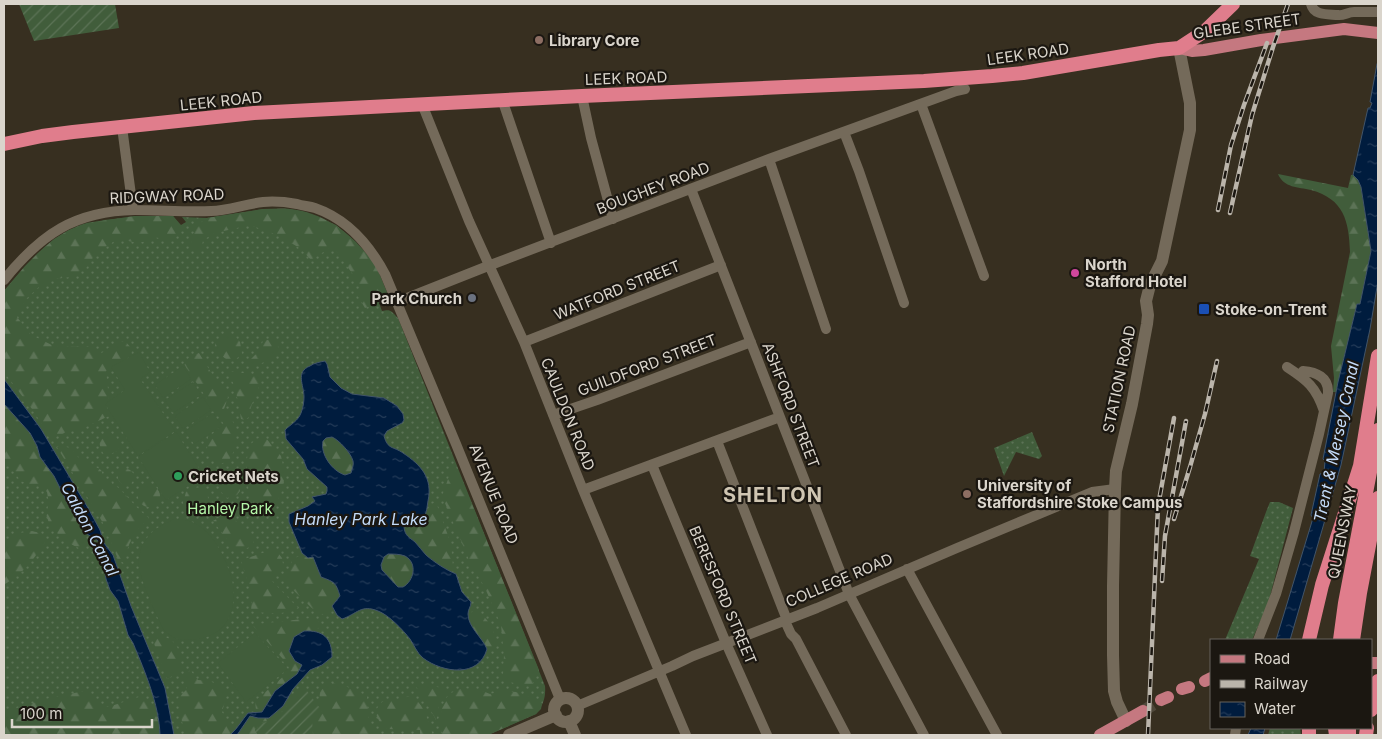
<svg xmlns="http://www.w3.org/2000/svg" width="1382" height="739" font-family="Inter,sans-serif">
<style>
.grass{fill:url(#grass-dots)}
.forest{fill:url(#forest-firs)}
.garden{fill:url(#garden-furrows)}
.pitch{fill:#415d3b}
.water{fill:url(#water-ripples);stroke:#415469;fill-rule:evenodd}
.lines{fill:none;stroke-linecap:round;stroke-linejoin:round}
.primary-tunnel{stroke:#4f483a;stroke-width:12;stroke-dasharray:12 6;stroke-linecap:butt}
.minor{stroke:#746a5a;stroke-width:10}
.tertiary{stroke:#746a5a;stroke-width:12}
.primary{stroke:#c57880;stroke-width:12}
.trunk{stroke:#e07d8c;stroke-width:14}
.rail-casing{stroke:#bbb5ab;stroke-width:4.5}
.rail{stroke:#1b1711;stroke-width:2.5;stroke-dasharray:8;stroke-linecap:butt}
.education-dot{fill:#8d6e63;stroke:#1b1711;stroke-width:2}
.hotel-dot{fill:#d1479c;stroke:#1b1711;stroke-width:2}
.worship-dot{fill:#6b7280;stroke:#1b1711;stroke-width:2}
.transit-dot{fill:#1a4fb4;stroke:#1b1711;stroke-width:2}
.leisure-dot{fill:#2e9e5b;stroke:#1b1711;stroke-width:2}
.labels{text-anchor:middle;dominant-baseline:central;stroke-width:4.5;stroke-linejoin:round;paint-order:stroke}
.street-label{font-size:15px;fill:#dad5cc;stroke:#1b1711}
.poi-label{font-size:15px;font-weight:bold;fill:#dad5cc;stroke:#1b1711;text-anchor:start}
.park-label{font-size:15px;fill:#b5f7a9;stroke:#1b1711}
.water-label{font-size:16px;font-style:italic;fill:#c3dbf9;stroke:#1b1711}
.district-label{font-size:20px;font-weight:bold;letter-spacing:1px;fill:#cfc5b2;stroke:#1b1711}
</style>
<defs>
<pattern id="grass-dots" width="8" height="8" patternUnits="userSpaceOnUse" patternTransform="scale(1.25)"><rect width="8" height="8" fill="#415d3b"/><path d="M2 2h.1M6 6h.1" fill="none" stroke="#5c7356" stroke-width="1.8" stroke-linecap="round"/></pattern>
<pattern id="forest-firs" width="22" height="20" patternUnits="userSpaceOnUse" patternTransform="scale(1.25)"><rect width="22" height="20" fill="#415d3b"/><path d="M5 1l3.5 6h-7zM16 11l3.5 6h-7z" fill="#5c7356"/></pattern>
<pattern id="garden-furrows" width="10" height="10" patternUnits="userSpaceOnUse" patternTransform="scale(1.25)"><rect width="10" height="10" fill="#415d3b"/><path d="M-1 1l2-2M0 10L10 0M9 11l2-2" fill="none" stroke="#5c7356"/></pattern>
<pattern id="water-ripples" width="26" height="14" patternUnits="userSpaceOnUse" patternTransform="scale(1.25)"><rect width="26" height="14" fill="#001c3e"/><path d="M2 4q2-2 4 0t4 0M15 11q2-2 4 0t4 0" fill="none" stroke="#253c59"/></pattern>
</defs>
<rect width="100%" height="100%" fill="#372f20"/>
<path class="grass" d="M263,209H290L313,215L336,225L356,242L386,296L384,300L379,303L382,311C391,309 391,311 398,318L545,686C546,697 543,706 536,714L488,735H4V291C25,266 47,239 78,226C86,222 96,222 104,220C129,217 149,216 173,216L181,225L186,222L182,217L207,218Z
M1032,432L1042,456L1039,459L1016,452L1004,476L994,448Z
M1270,502H1279L1293,508L1268,604L1252,640H1225L1259,559L1250,556L1266,512Z
M1270,728H1300L1301,735H1268Z"/>
<path class="forest" d="M1278,174L1348,188L1351,175H1353L1358,180L1361,187L1371,251L1360,305L1357,304L1336,392H1333L1334,378L1331,346L1350,252C1349,221 1344,199 1311,190C1298,187 1284,188 1278,174Z
M263,209C272,209 281,208 290,209C322,212 351,233 370,258C378,267 382,281 387,292L384,300L365,308L356,293L363,289L333,246L311,260L301,249L280,236L250,225L215,233L203,240L202,246L195,252L192,250L190,246L196,226L207,218Z
M134,216H173L180,225V234L168,242L161,240L159,238C153,237 151,239 146,241C137,244 130,242 121,238L113,242L100,252L92,259L86,268L70,277L55,279L40,286L26,299L17,317L31,335L54,346L91,347L94,350V354L99,355L115,343L125,341L132,349L131,356L106,371L109,398L105,404L111,415L77,431H68L60,435L51,438L32,409L4,372V291L25,266L38,253L54,239L69,230L89,223Z
M233,334L240,342L242,354L236,359H226L214,350L216,342L223,337Z
M272,339L280,349C274,361 264,363 252,365L249,363L251,359L259,351L263,341Z
M199,353L212,374L224,388L228,397L224,409C227,414 234,422 235,426C238,434 235,456 228,461C227,462 222,463 220,464L207,449L208,437L225,426L184,364C187,358 193,355 199,353Z
M226,371L251,374H264L251,407L249,417L245,420L241,419L235,386Z
M4,404L30,433L40,457L54,476L69,506L87,534L85,543L79,548C68,544 61,535 51,529L46,514L49,503L47,492L40,486H33L21,481L4,459Z
M109,432C116,435 119,440 120,447L117,451L109,455L103,453C98,444 97,435 109,432Z
M265,437L281,456L285,475L282,491L275,506L266,514L254,510C248,496 241,452 254,441C256,438 261,438 265,437Z
M332,437C339,440 351,453 353,461C354,465 352,469 351,473L345,475C332,471 321,454 323,441L326,438Z
M61,446L71,448L78,457L101,470L104,478C123,487 132,506 149,518C135,531 126,544 125,564L118,559L103,523L57,447Z
M452,468L461,477L539,670L534,682L529,686L509,682L503,675L504,655L501,625L485,588L470,562L442,496Z
M118 477a8 8 0 1 1 16 0a8 8 0 1 1-16 0Z
M235,474L239,480L240,491L237,495L227,498L222,493L219,488L227,477Z
M138 496a11 11 0 1 1 22 0a11 11 0 1 1-22 0Z
M202,487C204,489 206,491 207,493C211,502 202,515 192,511C189,510 186,505 183,503L186,492L193,488Z
M433,503L437,505L451,544L453,567L449,571L425,554L415,542L407,537L405,533L404,527L411,520L425,515Z
M225,514C241,523 247,529 255,545L237,552L213,521Z
M31,531L41,533L45,542C32,562 24,572 4,585V543L20,533Z
M275,549L282,558L283,564L278,572L270,579L298,608C283,616 267,613 251,611L252,597L241,560Z
M388,554C394,554 400,554 405,556C418,563 414,581 403,587H398L382,570L381,565L384,556Z
M302,556L308,558L313,557L321,577C335,582 335,583 340,596L326,614L319,615L286,583L284,578L288,574L293,558Z
M473,611C476,612 479,612 481,614C490,621 498,637 496,648L491,650L487,649C482,637 469,628 468,615Z
M312,618L319,622L321,626L315,631H304L302,665L297,674L275,691L262,712L256,710L255,701L292,669L253,626L258,624Z
M156,636C170,636 179,643 180,658C181,664 182,668 178,673C175,676 171,677 167,679L152,638Z
M190,670L198,680L210,681L228,690L222,712L229,724L236,730L231,734L232,735H185L177,699L187,689L183,677Z
M329,683L343,685L367,696C367,708 368,728 378,735H313L311,719L322,711L319,707L320,691Z
M416,684L444,688L447,690C434,704 442,707 436,720L430,709L415,685Z
M462,688L480,690L490,694L502,691L516,692L539,700L542,704L541,709L536,714L488,735H443C439,722 439,703 451,693C454,691 459,690 462,688Z
M84,691L98,704L108,707L142,696C154,709 159,717 160,735H4V712L46,699Z
M408,696C425,701 427,720 433,735H420V730L387,729L382,727L375,712C382,699 387,697 402,700Z
M250,716L258,718H266L267,722L261,723L255,730L258,735H237Z"/>
<path class="garden" d="M19,4H115L119,28L34,41Z
M304,687L322,711L312,719L313,735H258L255,730L261,723L267,722L283,711L290,702Z"/>
<path class="pitch" d="M139,352L150,372L140,379L175,431L138,456L105,404L125,390L111,367Z
M183,366L191,379L163,398L155,385Z
M193,382L201,395L173,413L165,400Z
M203,397L211,410L183,429L175,416Z
M213,413L222,426L194,444L185,431Z
M176,432L204,476L166,500L138,457Z
M174,519C206,517 222,549 231,576C239,604 230,636 197,639C191,639 183,641 178,639C174,638 168,634 165,631C159,624 140,577 139,568C138,562 139,555 141,549C148,532 158,527 174,519Z
M255,633L288,669L246,702L218,663Z"/>
<path class="water" d="M1378,62V281L1370,329L1341,465L1290,640H1276L1313,518L1311,515L1320,474L1324,473L1325,461L1323,459L1338,382L1357,304H1360L1371,251L1361,187L1358,180L1353,175L1368,108H1370L1372,103L1370,102L1377,64Z
M325,361L327,364L330,377L341,388L352,394L384,398L397,406L403,414L404,420L402,423L387,431L384,436C388,450 393,446 403,453C421,465 433,478 428,501C427,506 427,513 424,516C421,520 414,518 410,521C408,523 406,525 404,527C405,536 409,537 415,542C419,546 422,551 426,555C434,562 446,570 456,574L462,592L471,602C471,607 468,609 468,614C468,627 482,637 487,649C479,678 443,673 423,658C417,653 414,645 410,639C403,630 389,615 378,611C361,604 357,614 342,619L337,615L332,606L340,596C336,583 335,582 321,577L313,557L308,558L302,553L289,522V514L308,506L315,501L312,497L326,494L327,491V487L307,469L303,459L286,439L285,430C291,424 298,421 301,413C303,408 304,402 304,397C304,385 295,372 310,366C314,363 320,362 325,361ZM332,437C339,440 351,453 353,461C354,465 352,469 351,473L345,475C332,471 320,454 323,441L326,438ZM388,554C393,554 400,554 405,556C418,563 414,581 403,587H398L382,570L381,565L384,557Z
M4,379L41,429L88,508L100,530L104,543L113,555L131,606L165,688L174,735H160C159,704 145,672 133,643L128,635L118,601L110,590L106,579L102,550L100,544L97,540L87,534L82,528L69,506L54,476L40,457L37,446L30,433L4,404Z
M304,631C323,630 332,638 332,657L322,665L310,670L293,689L283,706L269,718H258L250,716L237,735H232L231,734C238,728 242,720 248,713L262,712L275,691L297,674L302,665L295,661L289,651L294,637Z
M1251,728H1265L1263,735H1248Z"/>
<g class="lines">
<path class="primary-tunnel" d="M1143,711L1161,700"/>
<path class="minor" d="M1311,4C1314,16 1328,14 1338,15C1343,16 1348,12 1354,12C1362,12 1370,12 1378,12
M582,96L591,138L613,219
M503,101L504,105L551,243
M422,104L469,221L524,342L583,490L686,735
M921,104L984,276
M122,127L133,210
M844,132L859,171L904,303
M769,159L826,329
M691,189L849,594L924,735
M4,280C41,234 75,211 135,210C160,210 186,212 211,211C228,211 245,204 263,202C274,201 286,202 297,204C303,206 309,206 315,208C347,219 370,246 385,274L456,444L560,699
M397,302L488,266L769,159L956,91L965,89
M524,342L721,265
M1287,367C1307,380 1316,387 1324,411
M553,415L597,400L751,342
M717,441L787,620
M652,465L726,643L767,735
M583,490L780,417
M907,569L997,735
M785,621L791,634L796,639L846,735
M1258,640L1276,594L1294,532L1319,434L1328,393C1329,377 1316,372 1303,371
M577,706L672,666L693,656L817,608L957,548L1092,492L1115,489
M1235,735L1236,728"/>
<path class="tertiary" d="M554 710a12 12 0 1 1 24 0a12 12 0 1 1-24 0Z
M569,721L575,735
M1126,721L1117,702L1114,691L1113,655V586L1115,489L1116,471L1132,404L1147,324L1148,315L1146,301L1150,285L1162,261L1190,130V103L1179,48
M509,735L556,715"/>
<path class="primary" d="M1179,48L1192,51L1204,50L1261,40L1344,29L1378,33
M1371,663H1378
M1205,681L1211,678
M1182,689L1189,687
M1161,700L1168,697
M1100,735L1143,711"/>
<path class="trunk" d="M4,144L42,136L73,132L254,113L582,96L924,81L992,76L1023,73L1159,50L1179,48L1205,31L1233,4
M1309,640L1322,585L1360,466L1378,356
M1340,640L1345,603L1378,430
M1353,640L1360,593L1378,498
M1371,710L1378,681
M1309,728V735
M1335,728L1336,735
M1349,728V735
M1366,735L1367,728"/>
<defs>
<path id="rail" d="M1218,210L1231,145L1244,105L1267,43
M1230,213L1252,115L1273,47L1288,4
M1174,519L1190,467L1205,414L1217,361
M1162,581L1165,536L1186,421
M1148,735L1158,506L1174,418"/>
</defs>
<use href="#rail" class="rail-casing"/>
<use href="#rail" class="rail"/>
</g>
<g class="education-dot">
<circle cx="539" cy="40" r="5"/>
<circle cx="967" cy="494" r="5"/>
</g>
<circle class="hotel-dot" cx="1075" cy="273" r="5"/>
<circle class="worship-dot" cx="472" cy="298" r="5"/>
<rect class="transit-dot" x="1198" y="303" width="12" height="12" rx="2.5"/>
<circle class="leisure-dot" cx="178" cy="476" r="5"/>
<g class="labels">
<g class="street-label">
<text transform="translate(1247 26) rotate(-8)">GLEBE STREET</text>
<text transform="translate(1028 54) rotate(-8)">LEEK ROAD</text>
<text transform="translate(626 78) rotate(-2)">LEEK ROAD</text>
<text transform="translate(221 101) rotate(-6)">LEEK ROAD</text>
<text transform="translate(653 188) rotate(-21)">BOUGHEY ROAD</text>
<text transform="translate(167 196) rotate(-2)">RIDGWAY ROAD</text>
<text transform="translate(617 290) rotate(-22)">WATFORD STREET</text>
<text transform="translate(647 365) rotate(-21)">GUILDFORD STREET</text>
<text transform="translate(1119 379) rotate(-78)">STATION ROAD</text>
<text transform="translate(791 405) rotate(69)">ASHFORD STREET</text>
<text transform="translate(568 414) rotate(68)">CAULDON ROAD</text>
<text transform="translate(494 494) rotate(68)">AVENUE ROAD</text>
<text transform="translate(1342 532) rotate(-79)">QUEENSWAY</text>
<text transform="translate(839 580) rotate(-23)">COLLEGE ROAD</text>
<text transform="translate(723 595) rotate(67)">BERESFORD STREET</text>
</g>
<g class="poi-label">
<text x="549" y="40">Library Core</text>
<text x="1085" y="264">North<tspan x="1085" dy="17">Stafford Hotel</tspan></text>
<text x="462" y="298" text-anchor="end">Park Church</text>
<text x="1215" y="309">Stoke-on-Trent</text>
<text x="188" y="476">Cricket Nets</text>
<text x="977" y="485">University of<tspan x="977" dy="17">Staffordshire Stoke Campus</tspan></text>
</g>
<g class="park-label">
<text x="230" y="508">Hanley Park</text>
</g>
<g class="water-label">
<text transform="translate(1336 442) rotate(-78)">Trent &amp; Mersey Canal</text>
<text x="361" y="519">Hanley Park Lake</text>
<text transform="translate(90 529) rotate(62)">Caldon Canal</text>
</g>
<g class="district-label">
<text x="773" y="495">SHELTON</text>
</g>
</g>
<rect width="1382" height="739" fill="none" stroke="#dad5cc" stroke-width="10"/>
<rect x="1210" y="639" width="162" height="90" fill="#1b1711" stroke="#67635c"/>
<rect x="1220" y="655" width="25" height="8" fill="#c57880" stroke="#67635c"/>
<text x="1254" y="664" font-size="15" fill="#dad5cc">Road</text>
<rect x="1220" y="680" width="25" height="8" fill="#bbb5ab" stroke="#67635c"/>
<text x="1254" y="689" font-size="15" fill="#dad5cc">Railway</text>
<rect x="1220" y="702" width="25" height="15" fill="url(#water-ripples)" stroke="#67635c"/>
<text x="1254" y="714" font-size="15" fill="#dad5cc">Water</text>
<path d="M12 719v8h140v-8" fill="none" stroke="#dad5cc" stroke-width="2.5"/>
<text x="20" y="719" font-size="15" fill="#dad5cc" stroke="#1b1711" stroke-width="4" paint-order="stroke">100 m</text>
</svg>
